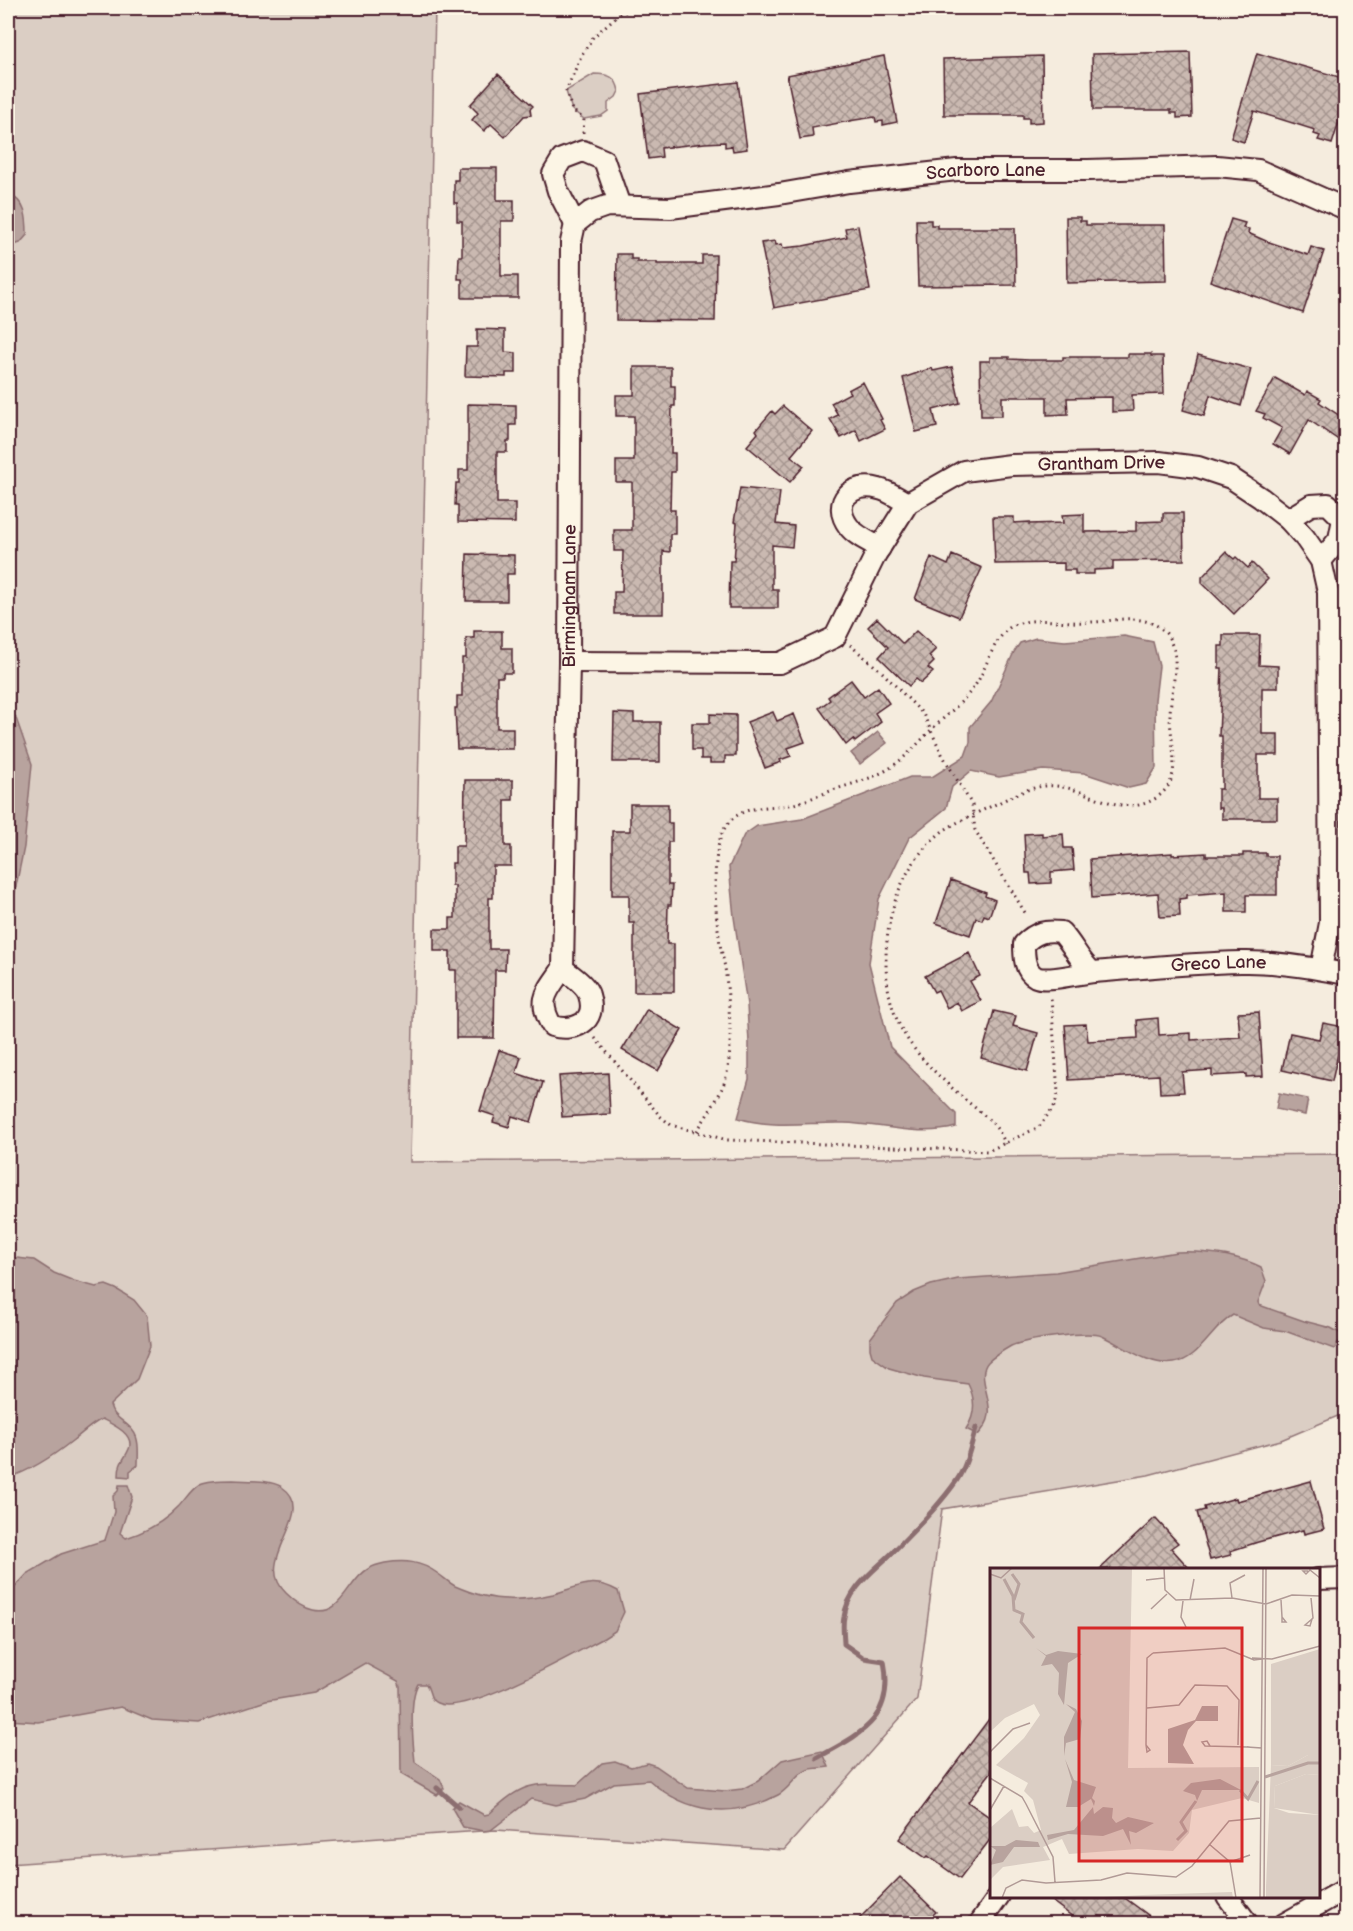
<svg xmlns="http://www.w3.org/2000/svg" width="1353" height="1931" font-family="'Balsamiq Sans',sans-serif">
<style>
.green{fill:#dbcec4;stroke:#927678;stroke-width:1.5}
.water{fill:#b8a39e;stroke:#8c6e70;stroke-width:1.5}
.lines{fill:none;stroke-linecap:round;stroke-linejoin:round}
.stream{stroke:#8c6e70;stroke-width:5}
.building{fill:url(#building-cross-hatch);stroke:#4a1f2b;stroke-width:1.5}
.minor-casing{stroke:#4a1f2b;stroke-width:24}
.path{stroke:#4a1f2b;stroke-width:3;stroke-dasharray:1.5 4.5;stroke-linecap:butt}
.minor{stroke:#fcf5e5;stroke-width:20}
.labels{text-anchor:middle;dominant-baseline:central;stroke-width:5;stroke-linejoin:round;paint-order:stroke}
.street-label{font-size:18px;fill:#4a1f2b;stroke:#fcf5e5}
.inset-river{fill:none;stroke:#b8a39e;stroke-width:3}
.inset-road{fill:none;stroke:#b19a96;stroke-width:1.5}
.view{fill:#d62828;fill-opacity:0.15;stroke:#d62828;stroke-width:3}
.inset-edge{fill:none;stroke:#4a1f2b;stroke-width:3}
</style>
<defs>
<pattern id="building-cross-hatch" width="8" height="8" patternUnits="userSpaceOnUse" patternTransform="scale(1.5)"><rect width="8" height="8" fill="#cab9b1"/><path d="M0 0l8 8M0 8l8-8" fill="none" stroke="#a69690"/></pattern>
</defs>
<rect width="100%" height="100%" fill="#f5ecde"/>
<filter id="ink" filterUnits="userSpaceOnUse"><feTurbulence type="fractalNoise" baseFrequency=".0167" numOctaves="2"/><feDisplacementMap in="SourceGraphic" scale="12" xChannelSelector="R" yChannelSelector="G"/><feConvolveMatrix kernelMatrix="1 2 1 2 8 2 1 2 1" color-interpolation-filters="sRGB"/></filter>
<g filter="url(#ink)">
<path class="green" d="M8,8H435L410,1162L1345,1154V1413L1281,1440L1148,1475L942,1509L917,1699L784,1850L496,1830L8,1864Z
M594,74C608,74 616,76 619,91L616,97L608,103V111L601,116L584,119L572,110L566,91Z"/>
<path class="water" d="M8,195C26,200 27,218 27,235L20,243L8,247Z
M1124,636L1153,642L1159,666L1155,700L1156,768L1146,784L1129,788L1084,773L1043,770L999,777L971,771L952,787L946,808L909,838L879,899L869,963L890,1047L956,1114V1127C920,1137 881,1124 844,1123C809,1122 772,1129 738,1118L749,1079V1043L747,1005L734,917L729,867L744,835L757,826L802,819L910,777H932L965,756L970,742V727L991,702L1014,652L1020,643L1036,638L1065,641Z
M8,707L16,718L32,764L24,847L14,896L8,915Z
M878,732L887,743L860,764L851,753Z
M1279,1093L1308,1099L1305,1115L1276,1109Z
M1177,1252C1207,1251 1234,1254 1261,1267L1266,1281L1258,1302L1259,1305L1304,1321L1331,1328L1345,1336V1339L1334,1349L1285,1331L1264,1328L1233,1315C1212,1327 1199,1360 1174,1363C1150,1367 1122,1345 1102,1336C1088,1330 1025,1340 1011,1346C1004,1350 994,1356 988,1362C976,1375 992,1399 989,1415C988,1423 983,1429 978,1435L966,1429C976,1414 976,1400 968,1384L924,1378L889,1368L872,1356L870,1349V1339L897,1303L914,1292L931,1285L958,1279L1056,1272Z
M8,1257L34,1260L54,1273L74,1281L96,1287L106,1285L116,1289L134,1300L147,1316L150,1346L137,1379L110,1405C113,1418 126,1421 133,1431C140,1439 138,1455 138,1465L130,1471V1477L119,1476C119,1461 124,1461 129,1449C135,1434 112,1424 102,1419C90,1425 83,1433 72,1441C53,1456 32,1470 8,1478Z
M233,1480C248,1481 269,1479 282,1487C321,1513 250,1559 286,1593C293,1600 304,1608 313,1610C342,1617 348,1580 368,1569C373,1566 380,1564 385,1563C405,1560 420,1561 437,1573C443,1577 449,1583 455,1586C471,1593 491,1599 508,1599C523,1600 540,1597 553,1594C580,1587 592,1576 618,1591L624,1612L615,1631L604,1638C575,1653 464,1717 437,1703C429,1700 431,1691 426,1684H418C409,1699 413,1744 415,1762L440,1779L444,1788L437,1795L401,1774L400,1686L398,1681L365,1663L314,1693L266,1701L199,1723L152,1720L121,1707L38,1722L8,1720V1595L27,1574L61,1554L105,1540L114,1512L113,1496L118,1491L119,1485H128L132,1497L120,1533L126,1538C145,1532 164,1522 178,1507C185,1500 191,1489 200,1484C209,1480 223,1480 233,1480Z
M822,1751L829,1767C823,1768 816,1768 810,1769C796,1773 790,1789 778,1795C733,1819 687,1814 649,1780L614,1783L585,1799L556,1805L531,1799L491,1830L484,1831L463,1827L452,1808L459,1801L484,1815L489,1814C524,1782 530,1783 577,1785L602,1763L615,1761L631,1767L647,1763L656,1766L688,1788L725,1791L742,1789L758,1781L782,1760Z"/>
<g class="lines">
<path class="stream" d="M1339,1344L1346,1350
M817,1758C862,1733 895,1719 884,1661L864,1658L844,1644C844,1636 842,1625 844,1617C848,1588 874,1571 893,1552C915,1529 939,1506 957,1480C967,1465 971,1445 976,1428
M437,1788L459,1807"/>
</g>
<path class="building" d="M1190,52L1192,117L1177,118V113H1171V110H1093L1092,54Z
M1257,53L1346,79V100L1332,144L1318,140L1320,136L1314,134L1315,130L1254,111L1244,142L1231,138Z
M884,56L897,122L883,125V121L876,122L875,117L855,120L812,128L813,137L800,139L787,75Z
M1042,56L1043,122L1029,123V118H1023V115H944L943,59Z
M498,74L533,106L530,109L531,115L524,116L505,137L491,124L484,131L472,120L478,113L470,105Z
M738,82L747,149L733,151L732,146L725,147V142L705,143L661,148L662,157L648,159L640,94Z
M458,168H497V200H514V221H501V276H518V298H462V279H458L459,256H462V221H457V203H454V180H458Z
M1066,217H1080V221H1086V225H1165L1166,281L1067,283Z
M1231,219L1245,223L1243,228L1249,229L1248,233L1266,241L1308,255L1311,247L1324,251L1303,313L1210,281Z
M916,220H931V225H937V228H1015L1016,285L918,286Z
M858,226L870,290L774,308L761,243L775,241L776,245L782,244L783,248L803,246L847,237L845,228Z
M617,254H631V259H637V262H657V264H702V255H716L715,321L616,320Z
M477,329L505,330V352L516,353V373H506V377L465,376L466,347H477Z
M1128,354H1151V356H1163L1164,394L1132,395L1133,411L1112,412V397L1067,398L1068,414L1047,415V397H1002V416H981L980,361H990V357H1009V359L1029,360H1063V357H1128Z
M1198,355L1251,369L1241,406L1210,395L1204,416L1183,410Z
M634,367H671V386H675V406H672L671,453H675V472H671L670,510H675V534H670V552L663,551V614H614V592H622L623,551H614V530H632V482H616V461H634V416H616V395H634Z
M952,367L960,403L933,410L937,427L916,432L903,378L932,368L933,371Z
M1275,378L1305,395L1307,391L1321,399L1319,402L1346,420V445L1309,420L1290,454L1273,444L1282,428L1263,418L1265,414L1256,411Z
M863,382L882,419L880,420L885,429L861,441L856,430L841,438L830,419L838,415L831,403L850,393L848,390Z
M468,404L516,405V425H510V441H507V452H497V503H515V523L458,522V505H455L456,483H459V470H468Z
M783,406L812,431L791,456L804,466L790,482L747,446L758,433L756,430L772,411L775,414Z
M740,488L780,492L776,524L794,526L792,547L772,545V589H778V608H729L730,561H734L737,523L734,522Z
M1163,513H1183L1184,560L1113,561V569L1094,570V574H1075V570H1064V563L995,564L993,517H1014V523L1029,522V524L1063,523L1062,515L1084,514V532L1136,531V522L1163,521Z
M1226,552L1234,559L1236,557L1248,568L1252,563L1268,579L1234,614L1202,583V577Z
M467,554L514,555V574H507V601H466Z
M952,555L982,568L959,617L915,599L931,557L948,565Z
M877,618L903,644L916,631L936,649L929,656L934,662L928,668L933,672L921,683L916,679L909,686L879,657L888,647L868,627Z
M474,631H502V648H512V673H503V677H497V728H513V749H457L455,708H457V696H462V658H466V638H474Z
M1223,635H1260L1259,665L1278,666V688H1262V734H1278V755H1258V798H1277V819H1222V808H1218V789H1222V736H1219L1222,668H1219V646H1223Z
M851,680L864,697L878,687L889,703L875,713L881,722L855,742L853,739L846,745L819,708L830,700L828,697Z
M773,712L777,721L794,714L805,742L788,748L791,756L780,760L781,762L765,768L747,722Z
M614,713L634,714V722H660V762H613Z
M710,714L736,715V756H725V763H710V759H701V750H692V723H710Z
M465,780H513V800H505V846H511V866H493V898H489V949H506L505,970H495L494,1038H456V970H450V951H434V929H450V918H455V886H452V863H455V846H464Z
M630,804H668V823H672V842H668V885H672L671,905H668L667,944H674V992H634V923H629V895H612V831H630Z
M1042,833V836L1063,834L1064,848H1072L1074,870L1051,872V883L1031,884L1030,873H1026L1024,834Z
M1172,853V855L1206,853V856H1243V853H1266V856H1277V895H1246V912H1226V892L1187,895V898L1179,899L1180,916L1160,917L1158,893L1092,898L1090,859Z
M951,880L986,893L985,896L995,900L989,917L984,915L982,920L976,918L970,935L936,923Z
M969,953L980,976L970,981L981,1001L962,1011L957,1002L947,1008L938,990L934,992L925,976Z
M647,1009L682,1030L658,1071L622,1050Z
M994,1011L1016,1016L1013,1026L1038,1033L1027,1071L981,1058Z
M1259,1012L1263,1076L1246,1077V1074L1212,1076V1070L1182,1072L1184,1092L1160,1093L1159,1075L1069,1080L1065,1025L1086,1024L1088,1041L1138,1038L1137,1020L1158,1018L1159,1035L1191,1033V1040L1240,1037L1238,1013Z
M1323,1023L1344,1027L1332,1081L1282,1070L1290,1033L1319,1039Z
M499,1050L521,1057L516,1073L543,1082L531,1122L512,1116L509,1127L493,1122L495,1116L480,1111Z
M608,1073L610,1114L562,1117L559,1076Z
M1311,1481L1324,1529L1304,1534L1303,1530L1258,1542L1230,1551L1231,1555L1210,1560L1197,1512L1205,1510L1204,1507L1236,1498L1237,1501Z
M1155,1518L1178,1543L1171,1548L1190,1569H1100Z
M992,1715V1771L968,1802L992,1819V1837L960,1879L928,1856L926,1858L899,1839Z
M900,1877L936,1912L924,1923H855Z
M1045,1896H1122L1159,1923H1081Z"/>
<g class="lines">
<defs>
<g id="minor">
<path d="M575,224L558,191L553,174L562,159L583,151L604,160L620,206"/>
<path d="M1288,519L1311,505L1328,504L1343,519L1339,539L1321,561"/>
<path d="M880,548C870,542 856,536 849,527C830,502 852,481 879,489C889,491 899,499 908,503"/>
<path id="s1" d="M569,662L780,663L835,637L876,554L908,503L964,471L1011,465L1159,462L1198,467L1231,478L1261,498L1288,519L1305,538L1321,561L1328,592L1330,923L1321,969"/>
<path id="s2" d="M563,968C548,991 536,999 552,1026C574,1032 598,1023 589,995C586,984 571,976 563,968L569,662L571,242L575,224L590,212L607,206L670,208L779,194L849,182L957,170H1088L1217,166L1258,170L1346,209"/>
<path id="s3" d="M1092,972C1078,959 1074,946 1061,932C1045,930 1036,932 1024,944C1024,955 1024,971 1036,977C1047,982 1081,973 1094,972C1143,968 1192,963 1241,962C1272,961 1315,968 1346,974"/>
<path d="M1318,1579L1346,1578"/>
<path d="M1227,1896L1248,1924"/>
<path d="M979,1924L999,1896"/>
<path d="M1284,1924L1346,1889"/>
</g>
</defs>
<use href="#minor" class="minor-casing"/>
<path class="path" d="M583,133L584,119L572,110L566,91L581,56L593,37L619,14L636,8
M850,645L882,672L923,714L943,756L972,805L975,830L1027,916
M595,1038L660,1116L671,1125L727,1140L988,1151L1039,1127L1055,1105L1058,1093L1051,998
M697,1131C708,1113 723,1093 727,1073C733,1044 729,1005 726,976C725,962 720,950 719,936C715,910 710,845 727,825C743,803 771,809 794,804C807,800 820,795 833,790C848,785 864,781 879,774C901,764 917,744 934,727C948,714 963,702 974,687C987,669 990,646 1006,631C1009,627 1015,624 1020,623C1039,617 1071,624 1092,622C1106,622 1120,618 1133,619C1146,620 1160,624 1168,636C1169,638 1174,649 1174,651C1178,669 1170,696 1170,716C1170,735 1178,762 1171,780C1169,787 1162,794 1156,798C1122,820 1089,788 1055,786C1033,784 1013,796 994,805C977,813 958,821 943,831C915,852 897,886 890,920C883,956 884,997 902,1030C916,1056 941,1078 962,1097C977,1110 999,1124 1005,1144"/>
<use href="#minor" class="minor"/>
</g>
</g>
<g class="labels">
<g class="street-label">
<text stroke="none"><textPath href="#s2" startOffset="1328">Scarboro Lane</textPath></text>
<text stroke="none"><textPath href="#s1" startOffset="627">Grantham Drive</textPath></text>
<text stroke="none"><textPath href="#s2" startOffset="537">Birmingham Lane</textPath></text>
<text stroke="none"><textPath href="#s3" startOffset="312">Greco Lane</textPath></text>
</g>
</g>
<g transform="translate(990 1568)">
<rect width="330" height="330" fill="#f5ecde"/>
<path d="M0,0H142L138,200L269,199V235L252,230L202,242L199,265L183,283L148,281L79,286L72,271L53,279L60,292L13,299L0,312V260L22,241L29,259L38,258L44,265L51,262L43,232L34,223L38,215L6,197L34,170L50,147L44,136L15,150L0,164ZM330,81V187H318L298,198L281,197V96ZM316,206L330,207V247L284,240L285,218ZM276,319L330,320V330H276ZM242,324L243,330H93L153,327Z" fill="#dbcec4"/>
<path d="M318,187H330V207L316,206L285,218L284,240L299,245L330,247V320L279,323L276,319L281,197L298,198Z" fill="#dbcec4"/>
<path d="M46,80L56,87L68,83L92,86L78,95L74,137L68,126L69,105L62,96L51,98L56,88ZM76,136L86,141L92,153L90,171L76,175L74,188V169L85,144ZM212,138H228V153H206L198,162L193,177L204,196L178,195V161L205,152ZM75,191L84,212L106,219L102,230L105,233L104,238L101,231L88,239H76L82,214ZM230,211L251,222H212L207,233L205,227L193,223L201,215ZM103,239L104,246L113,239L123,240L122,250L126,255L138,249L164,255L146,265L139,263L141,277L133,261L113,268L78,266L58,272L57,267L84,262ZM26,272L48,274L50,279H24L13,294L0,297L6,282L0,278H15Z" fill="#b8a39e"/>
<path class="inset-river" d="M22,6L29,16L24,32M14,11L23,28L24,42L33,46L31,54L44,70M275,209L318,195H330M250,222L258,231L268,213M187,272L196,263L191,254L206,233"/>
<path class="inset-road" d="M174,0L175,22L186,32L242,30L276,36L302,27L330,28M318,3H313L316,6L320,2L330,10M0,6L11,10L22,0M156,12L174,10M242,30L240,15L255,7M321,30L323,50L322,51L320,58L315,57L322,51M200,32L204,11M291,32L292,49L296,54H292V49M193,33L191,49L196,59M161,41L177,26M163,85L235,80L264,92L272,91M262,90L282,91L330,78M157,140L189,137L205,117L237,118L249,132L248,177M156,177L157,184L160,182L156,177L157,90L163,85M220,178L217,173L212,174L215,178L257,179M271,180L257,179L272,180M0,184L23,161L40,155M0,210L32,229L36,236L63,289L65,314M0,242L14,218M219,276L240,294L246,330M240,294L260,287M12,330L16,320L32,312L56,315L111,312L137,305L186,309L202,298L239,253L271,250M270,330L273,0M274,330L276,0"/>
<path class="view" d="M89,60H252V293H89Z"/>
<rect width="330" height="330" class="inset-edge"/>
</g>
<rect width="1353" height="1931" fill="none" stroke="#fcf5e5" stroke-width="30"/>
<rect x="15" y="15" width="1323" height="1901" fill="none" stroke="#4a1f2b" stroke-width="2" filter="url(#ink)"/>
</svg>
